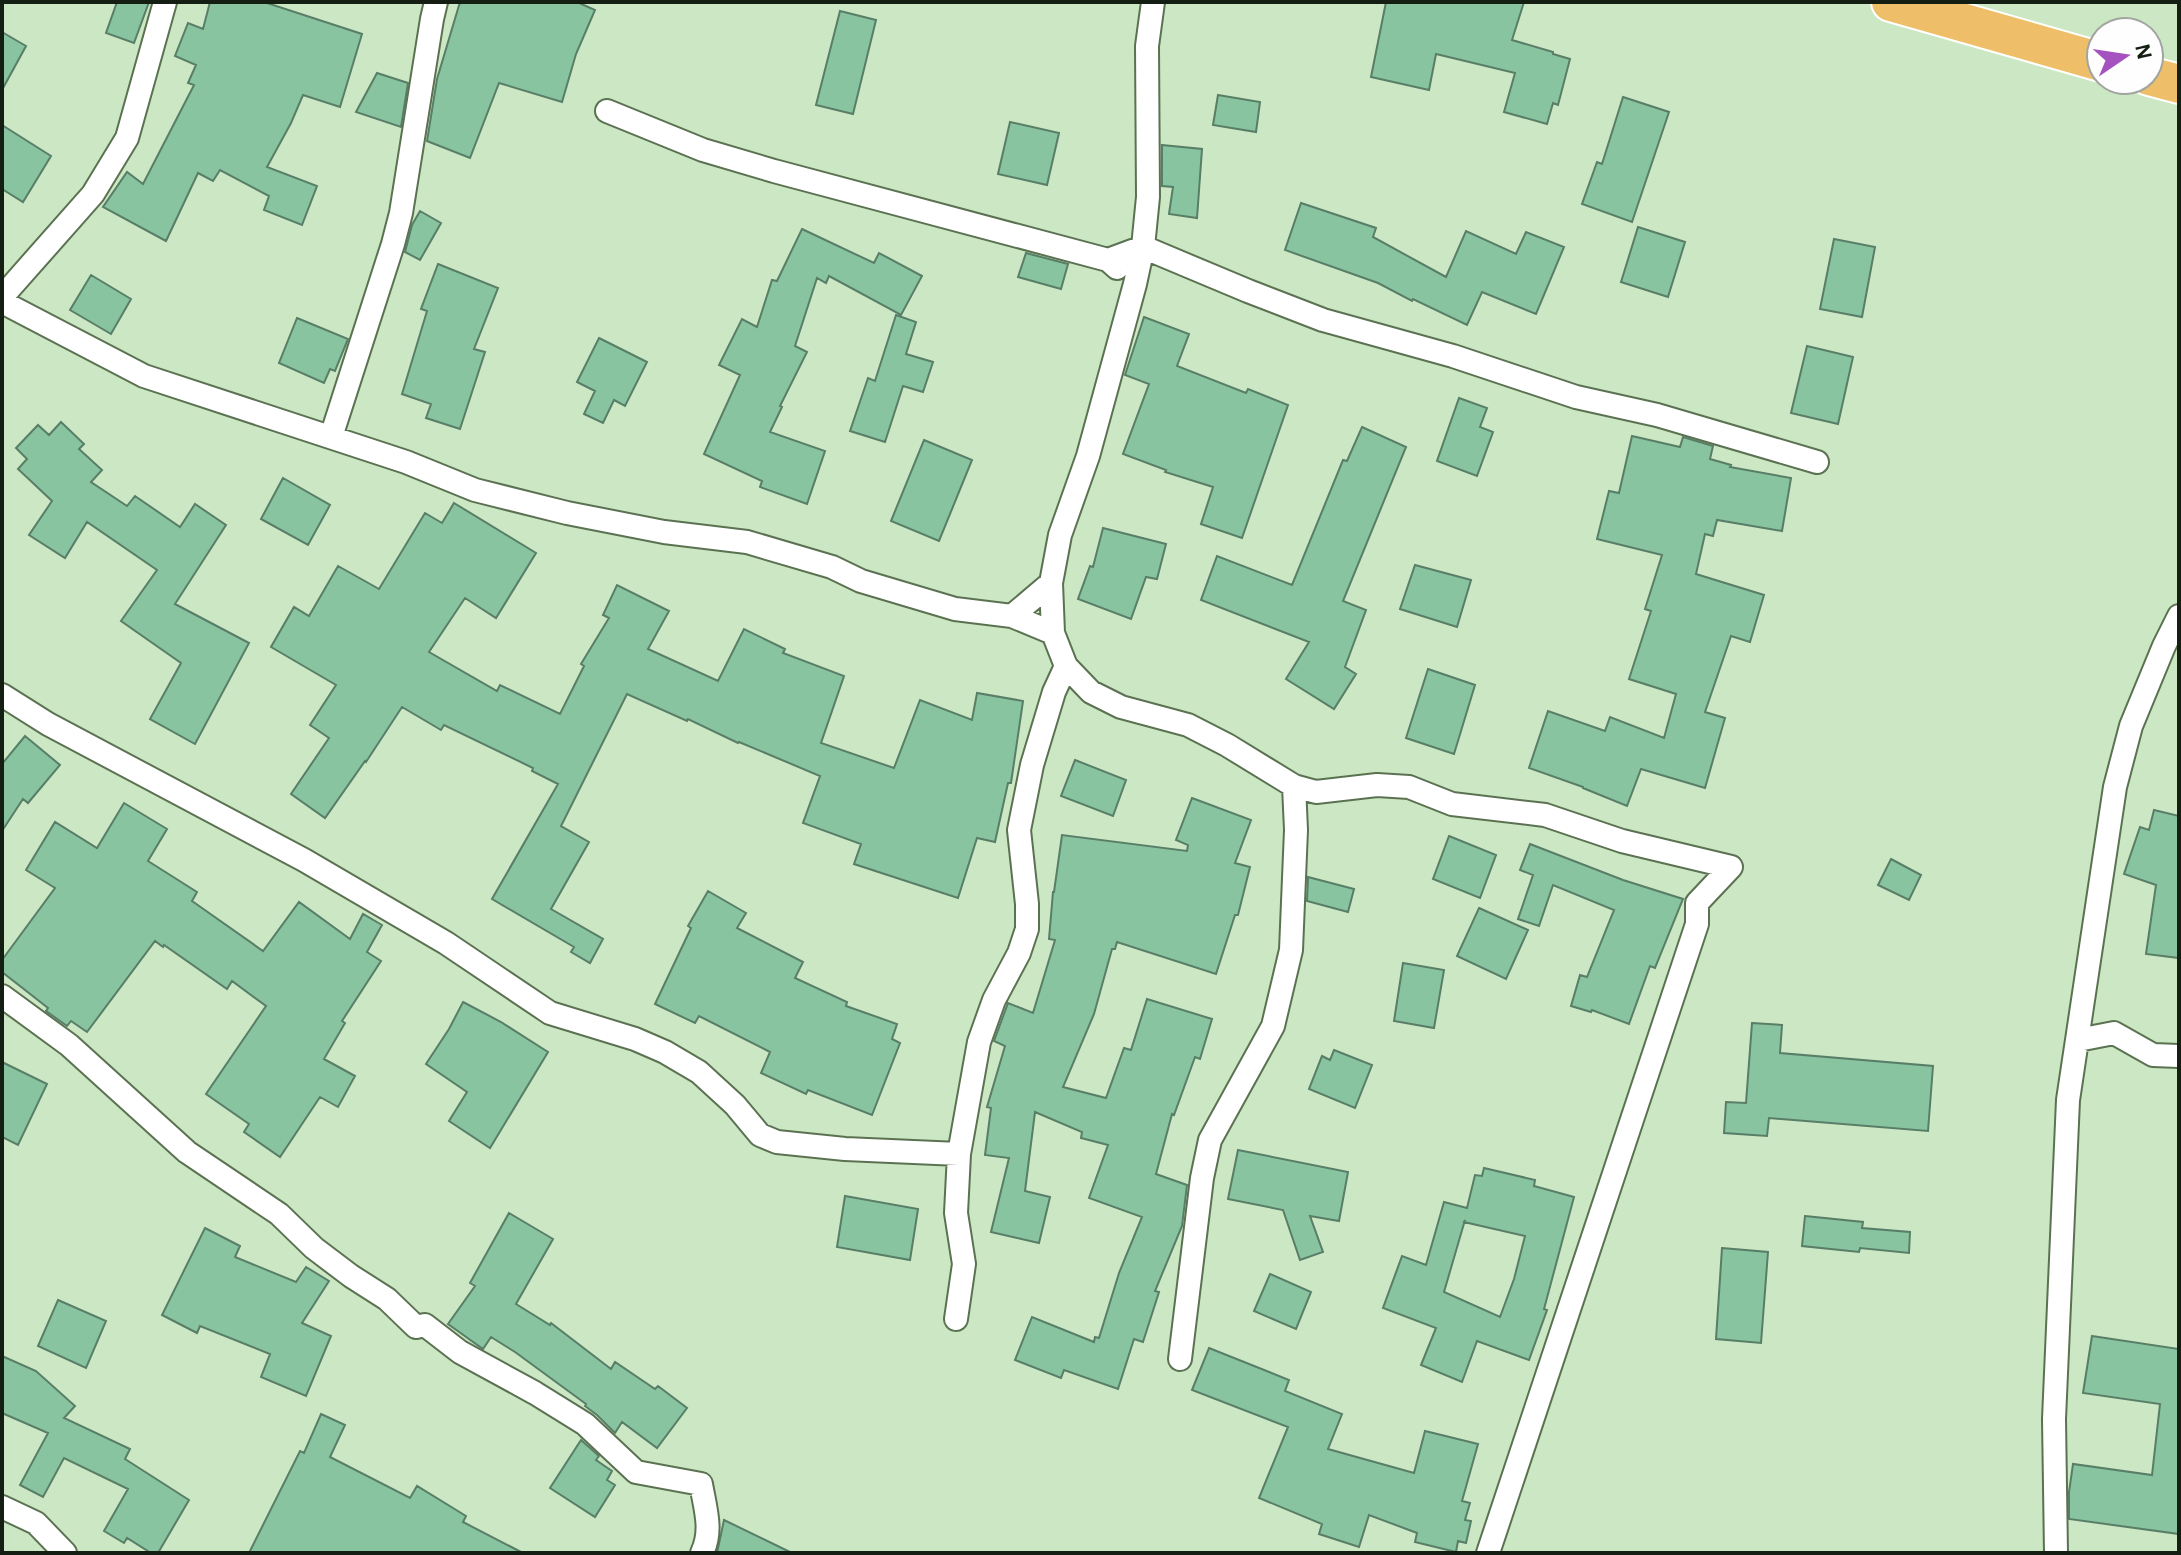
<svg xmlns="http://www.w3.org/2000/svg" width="2181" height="1555" font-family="'Alegreya Sans',sans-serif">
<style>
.building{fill:#88c4a0;stroke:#587e67;stroke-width:2;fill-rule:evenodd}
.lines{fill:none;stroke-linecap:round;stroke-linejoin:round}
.minor-casing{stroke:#5b7252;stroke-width:26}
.trunk-casing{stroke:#fff;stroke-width:42}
.minor{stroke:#fff;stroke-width:22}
.trunk{stroke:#efbe68;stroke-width:38}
</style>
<rect width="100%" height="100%" fill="#cce7c3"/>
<path class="building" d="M117,2H149L134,43L106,33Z
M210,2H264L362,34L340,107L303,95L291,123L267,167L317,186L302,225L264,210L269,196L220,170L213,181L198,173L166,241L103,207L127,172L143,184L194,85L188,83L196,65L175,56L188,23L203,29Z
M460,2H577L595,10L576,54L562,102L499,83L470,158L427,141L437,79Z
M1386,2H1524L1512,40L1553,52V54L1570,59L1558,105L1553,103L1547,124L1504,112L1515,73L1436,54L1429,90L1371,77Z
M840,11L876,20L853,114L816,105Z
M2,32L26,46L2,90Z
M377,73L408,83L401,127L356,112Z
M1218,95L1260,102L1256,132L1213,125Z
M1623,97L1669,112L1632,222L1582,204L1597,162L1602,164Z
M1010,122L1059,133L1047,185L998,174Z
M2,125L51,156L23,202L2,189Z
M1162,145L1202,149L1197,218L1169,214L1173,187L1162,186Z
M1301,203L1376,228L1373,237L1446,277L1466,231L1516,254L1526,232L1564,247L1536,314L1482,292L1467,325L1413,299L1412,301L1378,283L1285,250Z
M420,211L441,223L420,260L405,252L412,225Z
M1638,227L1685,242L1668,297L1621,282Z
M802,229L874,263L879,253L922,276L901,315L829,276L826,283L817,278L795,346L807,352L780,406L782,407L770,432L825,451L807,504L760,487L762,481L704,454L740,375L719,365L742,319L757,327L772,280L777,281Z
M1834,239L1875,247L1862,317L1820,309Z
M1026,253L1068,264L1061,289L1018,277Z
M438,264L498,288L474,349L485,352L460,429L426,418L431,404L402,394L427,311L421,309Z
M91,275L131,299L111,334L70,310Z
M896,315L916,322L906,354L933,362L923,392L903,386L885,442L850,431L868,378L875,381Z
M1144,317L1189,334L1177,366L1246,393L1248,389L1288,405L1242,538L1201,524L1213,487L1165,472L1166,470L1123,454L1149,384L1125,375Z
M297,318L348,339L335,371L330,369L324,383L279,363Z
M599,338L647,362L625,406L614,400L603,423L584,414L595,391L577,382Z
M1807,346L1853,357L1838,424L1791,413Z
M1459,398L1487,408L1480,427L1493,432L1477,476L1437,461Z
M61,422L84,444L79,449L102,470L91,482L127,506L135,496L180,527L195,504L226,525L175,604L249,643L195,744L150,719L181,663L121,621L157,570L87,522L65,558L29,535L52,501L18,469L27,459L16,448L38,425L49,435Z
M1362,427L1406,447L1343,601L1366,610L1345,667L1356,674L1334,709L1286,679L1309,642L1201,600L1217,556L1292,585L1343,460L1347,461Z
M1632,436L1680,447L1683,437L1713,446L1710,459L1731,465L1730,467L1791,478L1782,531L1717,520L1713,536L1705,534L1696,574L1764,595L1750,642L1731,636L1705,712L1725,718L1705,788L1641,769L1627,806L1583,788V787L1529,768L1548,711L1605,731L1610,717L1664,738L1676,694L1629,679L1651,611L1645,609L1662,555L1597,539L1609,491L1619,493Z
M924,440L972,460L939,541L891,521Z
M283,478L330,505L308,545L261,519Z
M454,503L536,553L496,618L465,598L429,652L497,691L500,685L560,714L584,666L581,664L609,618L603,615L617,585L669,611L648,649L718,681L744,629L785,649L783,653L844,676L821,743L894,768L920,700L972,720L977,693L1023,701L1011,783H1008L995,842L977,838L958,898L854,864L861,844L803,823L820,776L739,742L738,743L688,719L687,721L627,694L561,826L589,842L551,909L603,939L590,963L571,952L574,947L492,899L558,784L532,771L533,768L444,725L441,730L402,707L366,762L365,761L325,818L291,794L329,738L310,725L336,685L271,647L294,607L309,616L338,566L379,589L425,513L442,523Z
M1103,528L1166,544L1157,579L1146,577L1131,619L1078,599L1090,566L1093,567Z
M1415,565L1471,580L1457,627L1400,609Z
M1428,669L1475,685L1454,754L1406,738Z
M25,736L60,765L28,803L23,799L2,831V764Z
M1075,760L1126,780L1113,816L1061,796Z
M1192,798L1251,820L1235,863L1250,867L1238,915H1235L1216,974L1117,942L1115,949H1112L1094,1014L1063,1087L1106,1098L1124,1048L1131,1050L1147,999L1212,1019L1200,1059L1195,1057L1174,1115L1172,1114L1156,1174L1187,1185L1182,1226L1155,1291L1159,1292L1143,1342L1134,1339L1118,1389L1064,1370L1061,1378L1015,1360L1032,1317L1094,1342L1095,1337L1099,1338L1119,1273L1142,1217L1089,1198L1108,1145L1081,1138L1082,1132L1035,1112L1025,1191L1050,1197L1039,1243L991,1232L1009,1158L985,1155L991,1108L987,1107L1005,1046L994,1041L1008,1003L1033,1013L1055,940L1049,939L1053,892H1054L1062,835L1187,851L1188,845L1176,840Z
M124,803L167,829L148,861L197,892L192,901L263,951L299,902L350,939L363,914L382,925L367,952L381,961L342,1021L345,1023L324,1059L355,1076L338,1107L320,1097L280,1157L244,1132L249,1124L206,1094L266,1006L232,981L227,989L164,945L163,947L155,941L87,1032L71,1021L67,1026L46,1011L48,1008L2,972V960L55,888L26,870L55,822L97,848Z
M2154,810L2179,816V958L2146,954L2156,885L2124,874L2140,827L2149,830Z
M1449,836L1496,855L1480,898L1433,879Z
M1530,844L1623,880L1683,899L1655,968L1650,966L1629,1024L1592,1010L1591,1012L1571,1006L1580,975L1587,977L1614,910L1553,885L1539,926L1518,919L1533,875L1520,870Z
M1891,859L1921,875L1909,900L1878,885Z
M1308,877L1354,889L1348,912L1307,901Z
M708,891L746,913L737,928L803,962L795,978L847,1002L846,1006L897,1024L892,1039L900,1043L872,1115L808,1090L806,1094L761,1073L770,1052L699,1016L695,1023L655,1004L691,928L688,926Z
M1479,908L1528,930L1506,979L1457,956Z
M1403,963L1444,970L1434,1028L1394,1021Z
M463,1002L501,1022L548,1052L490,1148L449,1121L467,1092L426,1064L449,1029Z
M1752,1023L1782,1025L1780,1053L1933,1066L1928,1131L1769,1118L1767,1136L1724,1133L1726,1102L1746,1103Z
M1334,1050L1372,1065L1355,1108L1309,1089L1322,1056L1330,1060Z
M2,1062L47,1084L18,1145L2,1137Z
M1238,1150L1348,1172L1339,1221L1310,1216L1323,1252L1300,1260L1283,1210L1228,1199Z
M1484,1168L1535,1180L1534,1186L1574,1197L1544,1309L1547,1310L1529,1360L1477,1341L1462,1382L1421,1365L1436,1328L1383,1308L1402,1256L1426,1265L1444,1202L1467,1208L1475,1175L1482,1176ZM1465,1220L1464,1222L1525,1236L1514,1279L1500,1317L1444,1292Z
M845,1196L918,1209L910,1260L837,1247Z
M509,1213L553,1239L516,1304L550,1325L551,1323L611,1369L615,1362L655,1389L658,1386L687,1408L657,1448L622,1422L615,1433L597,1415L585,1406L586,1404L515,1352L491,1337L483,1349L448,1324L475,1286L470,1283Z
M1805,1216L1863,1222L1862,1228L1910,1232L1909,1253L1860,1248L1859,1252L1802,1246Z
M205,1228L240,1246L235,1257L296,1282L306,1267L329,1281L302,1323L331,1336L306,1396L261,1377L270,1354L200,1326L197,1333L162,1315Z
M1722,1248L1768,1252L1761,1343L1716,1339Z
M1270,1274L1311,1292L1296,1329L1254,1311Z
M58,1300L106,1321L86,1368L38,1346Z
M2092,1336L2179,1349V1534L2069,1519V1492L2073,1464L2152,1475L2160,1404L2083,1393Z
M1209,1348L1289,1380L1285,1391L1342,1414L1328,1449L1414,1473L1425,1431L1478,1444L1462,1501L1470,1503L1465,1520L1471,1521L1466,1543L1458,1541L1456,1552L1415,1542L1417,1533L1369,1515L1359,1547L1319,1534L1322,1524L1259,1498L1288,1427L1192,1390Z
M2,1356L36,1371L75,1406L64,1418L130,1449L125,1459L189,1500L158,1553H151L127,1538L124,1543L104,1531L128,1489L64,1458L43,1497L20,1485L48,1433L2,1413Z
M321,1414L345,1425L330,1457L410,1498L417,1486L466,1516L463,1522L523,1553H249L300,1451L304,1453Z
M581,1440L599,1456L596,1460L612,1471L607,1480L615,1485L595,1517L550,1488Z
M724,1520L792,1553H717Z"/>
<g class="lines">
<defs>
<path id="minor" d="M1153,2L1147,46L1148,197L1143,247L1135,284L1088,456L1060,535L1051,583L1053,633L1066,666L1091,692L1121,707L1188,725L1227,745L1294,786L1316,792L1377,785L1409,787L1452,804L1545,815L1622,841L1731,867L1697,903V924L1488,1553
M607,111L703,150L774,171L1108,260L1117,268
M1108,260L1143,247L1248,291L1323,320L1453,356L1576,397L1657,415L1817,462
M2,297L93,194L127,138L165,2
M2,302L144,376L406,462L475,490L567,513L664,532L747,542L832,567L861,581L955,609L1012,616L1053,633
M331,437L393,244L401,213L432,19L436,2
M1012,616L1051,583
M2,695L48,724L304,860L446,943L550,1013L635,1039L665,1052L699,1072L735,1105L760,1135L777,1142L845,1149L959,1154
M2,996L69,1045L187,1152L279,1214L314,1248L351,1276L387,1299L416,1327L425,1325L460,1352L535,1393L585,1424L636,1472L701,1484C705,1508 713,1530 702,1553
M2078,1040L2114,1033L2153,1055L2179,1056
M956,1319L964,1264L956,1213L959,1154L979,1042L994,1000L1019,953L1027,929V904L1019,830L1032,765L1054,692L1066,666
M1180,1359L1202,1178L1210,1140L1273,1026L1291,950L1296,830L1294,786
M2,1507L36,1523L65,1553
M2056,1553L2054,1419L2068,1100L2115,787L2131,726L2164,646L2179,616"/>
<path id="trunk" d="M1891,2L2101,62
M2149,76L2179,84"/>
</defs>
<use href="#minor" class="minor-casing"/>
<use href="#trunk" class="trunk-casing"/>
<use href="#minor" class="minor"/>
<use href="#trunk" class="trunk"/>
</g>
<rect width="2181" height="1555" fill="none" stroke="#151e12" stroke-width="8"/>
<g transform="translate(2125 56) rotate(77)"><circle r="38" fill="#fefefe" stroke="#a1a4a0" stroke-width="2"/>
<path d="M0-6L14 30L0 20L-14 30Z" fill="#a551bf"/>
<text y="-12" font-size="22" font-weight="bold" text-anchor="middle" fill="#151e12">N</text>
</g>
</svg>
